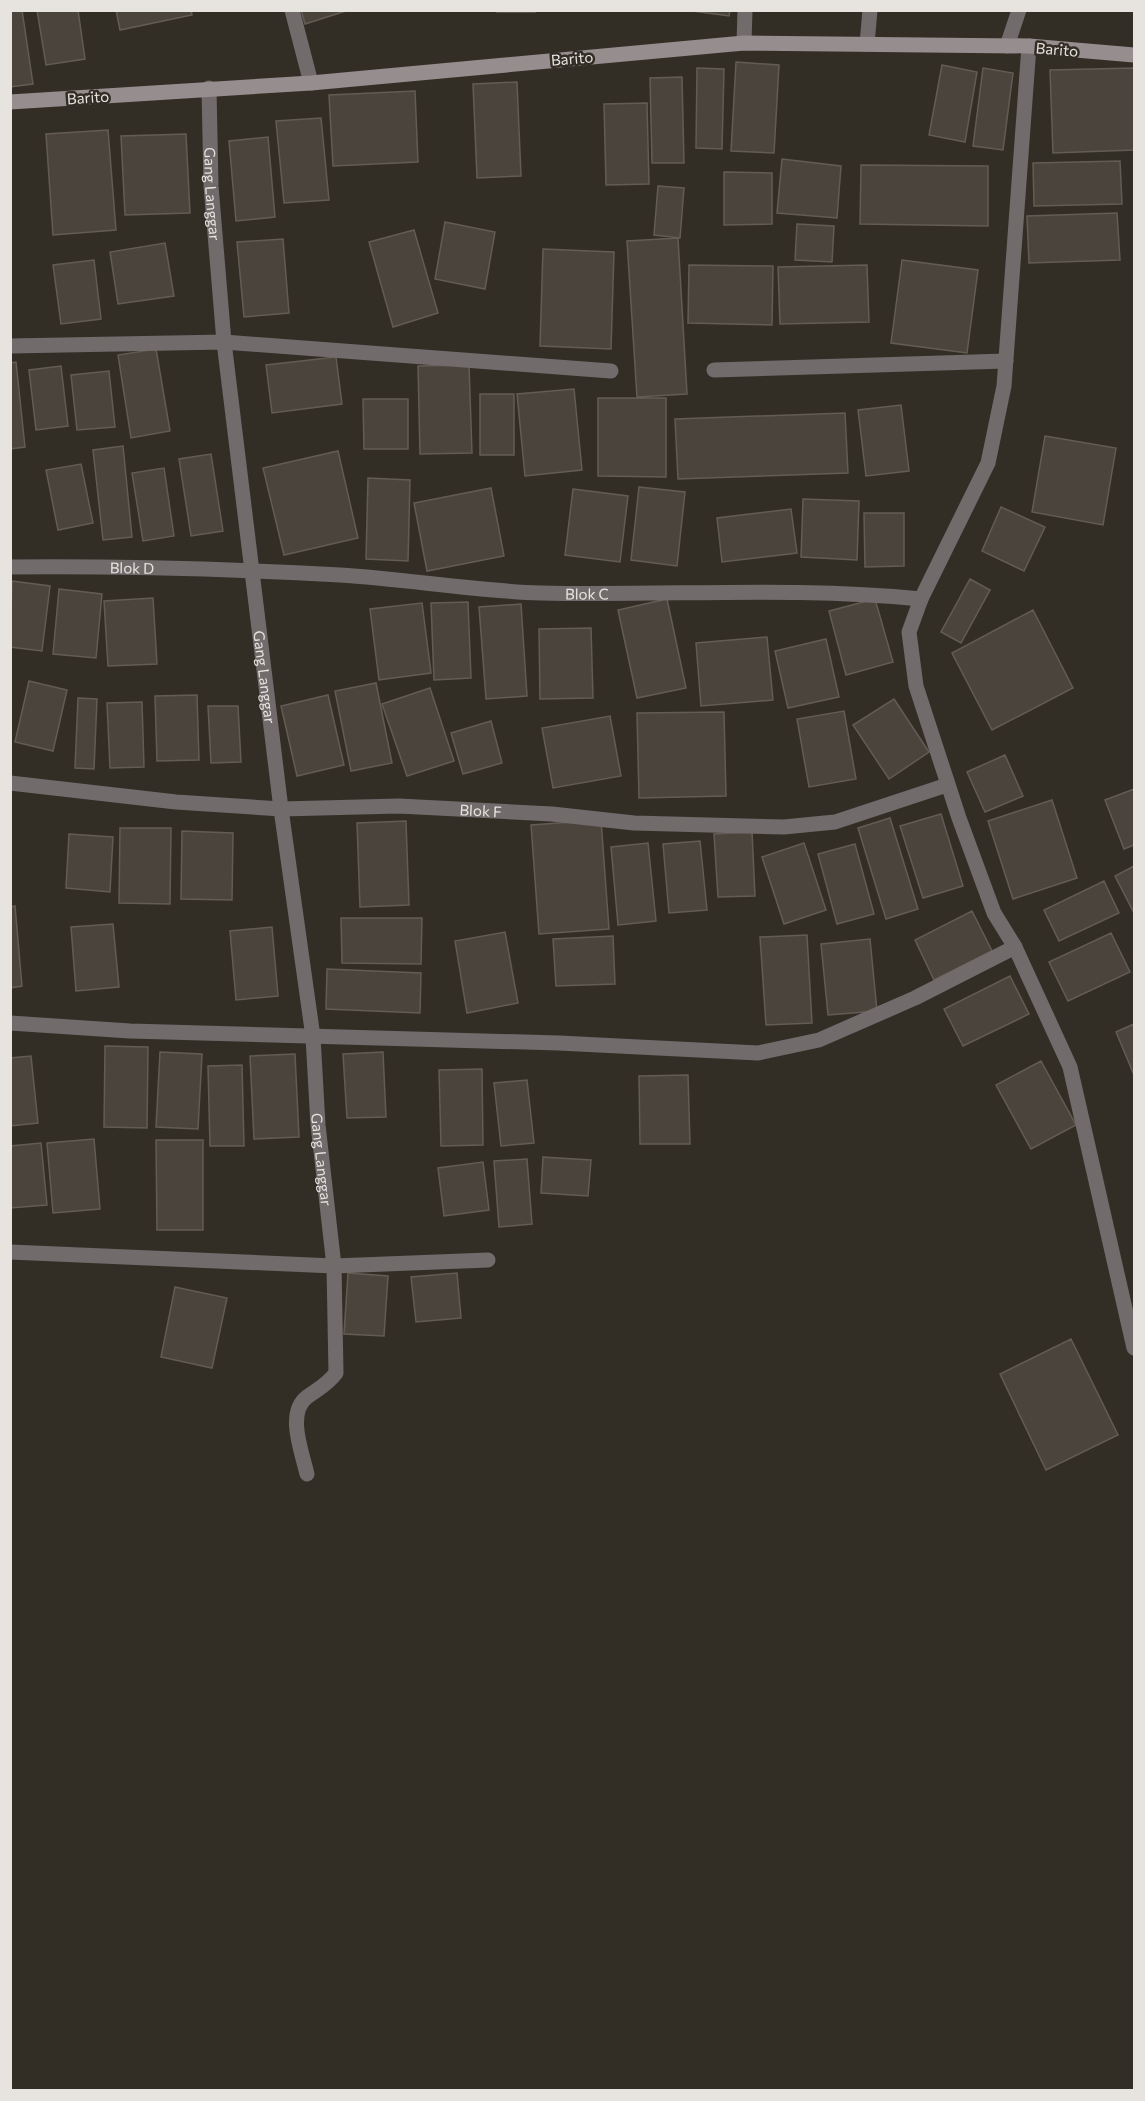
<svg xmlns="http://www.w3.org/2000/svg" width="1145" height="2101" font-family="Commissioner,sans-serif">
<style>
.building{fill:#4b443d;stroke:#635c54;stroke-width:1.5}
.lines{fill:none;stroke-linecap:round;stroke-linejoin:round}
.street{stroke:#716b6c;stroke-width:15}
.secondary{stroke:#968d8e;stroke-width:15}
.labels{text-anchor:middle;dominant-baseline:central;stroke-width:5;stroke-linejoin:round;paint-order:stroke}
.street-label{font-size:15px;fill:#e7e4df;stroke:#322e26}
</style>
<rect width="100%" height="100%" fill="#322e26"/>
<path class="building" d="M10,10H22L33,84L10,87Z
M37,10H78L85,59L46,65Z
M116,10H191L192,15L120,30Z
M301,10H349L305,24Z
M497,10H535V12H497Z
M685,10H730L729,16Z
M736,62L779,65L774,153L731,151Z
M942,65L977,72L965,142L929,135Z
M697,68L724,69L722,149L696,148Z
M983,68L1013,73L1003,150L973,146Z
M1134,68V150L1053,153L1050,70Z
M682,77L684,163H652L650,78Z
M517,82L521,176L477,178L473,84Z
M415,91L418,162L333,166L329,95Z
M647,103L649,184L606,185L604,104Z
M321,118L329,200L284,203L276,121Z
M108,130L116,230L53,235L46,134Z
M186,134L190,213L125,215L121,136Z
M268,137L275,217L236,221L229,141Z
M782,159L841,166L837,218L777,213Z
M1120,161L1122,204L1034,206L1033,163Z
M861,165L988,166V226L860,224Z
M724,172L772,173V224L724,225Z
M658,186L684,188L680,238L654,235Z
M1117,213L1120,260L1029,263L1027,216Z
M445,222L495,232L485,289L435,279Z
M797,224L834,226L832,262L795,260Z
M414,230L438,313L393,327L369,242Z
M678,238L687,394L637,397L627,241Z
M283,239L289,313L244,317L237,242Z
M165,243L174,296L118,304L110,252Z
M543,249L614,252L611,349L540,346Z
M94,260L101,319L61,324L53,265Z
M902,260L978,270L967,353L891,343Z
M689,265L773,266L772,325L688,323Z
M867,265L869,322L780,324L778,267Z
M156,349L170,431L131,438L118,355Z
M336,357L342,404L272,413L266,365Z
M16,362L25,447L10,449V363Z
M469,365L472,453L420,454L418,366Z
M61,366L68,426L36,430L29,370Z
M109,371L115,427L77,430L71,375Z
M574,389L582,470L525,476L517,394Z
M480,394H514V455H480Z
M598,398H666V477L598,476Z
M363,399H408V449H364Z
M901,405L909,471L866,476L858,410Z
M845,413L848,473L678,479L675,419Z
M1045,436L1116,448L1103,525L1032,512Z
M123,446L132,537L103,540L93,450Z
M338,451L358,538L284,555L263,468Z
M211,454L223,531L191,536L179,459Z
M81,464L93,523L58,530L46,470Z
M164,468L174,536L143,541L132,473Z
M368,478L410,480L408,561L366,559Z
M639,487L685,492L677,566L631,560Z
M491,488L504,556L427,571L414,503Z
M573,489L628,496L620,562L565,555Z
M803,499L859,501L857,560L801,557Z
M1001,507L1045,527L1024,571L982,551Z
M791,509L797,553L722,562L717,518Z
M864,513H904V566L865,567Z
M970,579L990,590L961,643L941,632Z
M12,581L50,586L42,651L10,647Z
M59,589L102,594L96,658L53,654Z
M153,598L157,664L108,666L104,601Z
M667,599L686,688L637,698L618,610Z
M875,599L893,662L846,675L829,611Z
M468,602L471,678L434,680L431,603Z
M422,603L431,673L379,680L370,609Z
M521,604L527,696L486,699L479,607Z
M1033,610L1073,688L992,730L952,653Z
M591,628L593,698L540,699L539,629Z
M767,637L773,700L701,706L696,643Z
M826,639L839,697L788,708L775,651Z
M29,681L67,690L53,751L15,742Z
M376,683L392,763L351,771L335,691Z
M430,688L454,761L407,776L382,704Z
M197,695L199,760L157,761L155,696Z
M328,695L344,765L297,776L281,706Z
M78,698L97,699L94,769L75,768Z
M894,699L929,752L889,779L853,725Z
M142,702L144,767L110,768L107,703Z
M208,706H238L241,762L211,763Z
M844,711L856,779L809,787L797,719Z
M724,712L726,796L639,798L637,713Z
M610,716L621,776L553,788L542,728Z
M491,721L502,763L463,774L451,733Z
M1005,755L1023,796L985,812L967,772Z
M1134,789V845L1124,849L1105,800Z
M1052,800L1077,878L1013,899L988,821Z
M941,814L963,886L923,898L900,826Z
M890,818L918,909L886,919L858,828Z
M601,820L609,929L539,934L531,825Z
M406,821L409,905L360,907L357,823Z
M120,828H171L170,904L119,903Z
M182,831L233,833L232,900L181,899Z
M752,832L755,896L718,897L714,834Z
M69,834L113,837L110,892L66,888Z
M700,841L707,910L669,913L663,844Z
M648,843L656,921L618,925L611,847Z
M804,843L826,910L784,924L762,857Z
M855,844L874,914L837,924L818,854Z
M1134,866V913L1115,876Z
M1104,881L1119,913L1059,941L1044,910Z
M15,906L22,986L10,988V907Z
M972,911L992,951L934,980L915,940Z
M341,918H422L421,964L342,963Z
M113,924L119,987L76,991L71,927Z
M272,927L278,996L236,1000L230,931Z
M505,932L518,1003L467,1013L455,941Z
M1111,933L1130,972L1068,1001L1049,962Z
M807,935L812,1023L766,1025L760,937Z
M613,936L615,984L556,986L553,939Z
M870,939L877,1011L828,1015L821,944Z
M327,969L421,973L420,1013L326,1009Z
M1010,976L1029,1014L963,1046L944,1009Z
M1134,1024V1075L1116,1032Z
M105,1046L148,1047L147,1128L104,1127Z
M160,1052L202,1054L198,1129L156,1127Z
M383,1052L386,1117L347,1118L343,1054Z
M295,1054L299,1137L254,1139L250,1056Z
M31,1056L38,1123L10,1126V1058Z
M1041,1061L1076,1125L1031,1149L996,1085Z
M242,1065L244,1146H210L208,1066Z
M482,1069L483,1145L441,1146L439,1070Z
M688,1075L690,1144H640L639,1076Z
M527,1080L534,1143L501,1146L494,1083Z
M94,1139L100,1209L53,1213L47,1143Z
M156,1140H203V1230H157Z
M41,1143L47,1205L10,1208V1146Z
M543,1157L591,1160L588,1196L541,1193Z
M527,1159L532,1224L499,1227L494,1161Z
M483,1162L489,1210L444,1216L438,1168Z
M348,1273L388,1276L384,1336L344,1334Z
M457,1273L461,1318L416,1322L411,1277Z
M175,1287L227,1298L212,1368L161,1357Z
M1071,1339L1118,1435L1046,1470L1000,1374Z"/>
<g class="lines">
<g class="street">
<path d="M292,10L311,83"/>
<path d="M744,43L745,10"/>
<path d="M867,44L870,10"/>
<path d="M1007,46L1019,10"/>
<path d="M1029,46L1004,386L988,463L921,599L909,632L916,686L959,818L994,913L1015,947L1070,1067L1134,1348"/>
<path id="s1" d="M209,88L211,186L224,342L281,809L313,1037L318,1125L334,1266L336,1373C327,1385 319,1388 307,1397C286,1413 302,1452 307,1474"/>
<path d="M10,346L224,342L611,371"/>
<path d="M714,370L1006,361"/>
<path id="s2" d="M10,567C121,566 230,569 340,575C407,579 474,591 541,593C668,596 794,586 921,599"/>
<path id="s3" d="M10,783L176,802L281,809L399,806L552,814L634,823L784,827L835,822L947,785"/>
<path d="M10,1023L130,1031L559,1043L758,1053L819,1040L915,998L1015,947"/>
<path d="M10,1252L334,1266L488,1260"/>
</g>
<path class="secondary" d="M10,102L311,83L744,43L1029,46L1134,55"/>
</g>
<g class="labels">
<g class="street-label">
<text transform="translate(1057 49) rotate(5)">Barito</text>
<text transform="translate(572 58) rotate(-5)">Barito</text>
<text transform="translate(88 97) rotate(-4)">Barito</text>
<text stroke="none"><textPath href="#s1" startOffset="106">Gang Langgar</textPath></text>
<text stroke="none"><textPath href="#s2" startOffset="122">Blok D</textPath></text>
<text stroke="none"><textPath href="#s2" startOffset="578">Blok C</textPath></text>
<text stroke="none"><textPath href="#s1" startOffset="592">Gang Langgar</textPath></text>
<text stroke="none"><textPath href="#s3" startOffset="472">Blok F</textPath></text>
<text stroke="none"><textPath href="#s1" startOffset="1078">Gang Langgar</textPath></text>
</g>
</g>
<rect width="1145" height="2101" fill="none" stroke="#e7e4df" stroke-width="24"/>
</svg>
